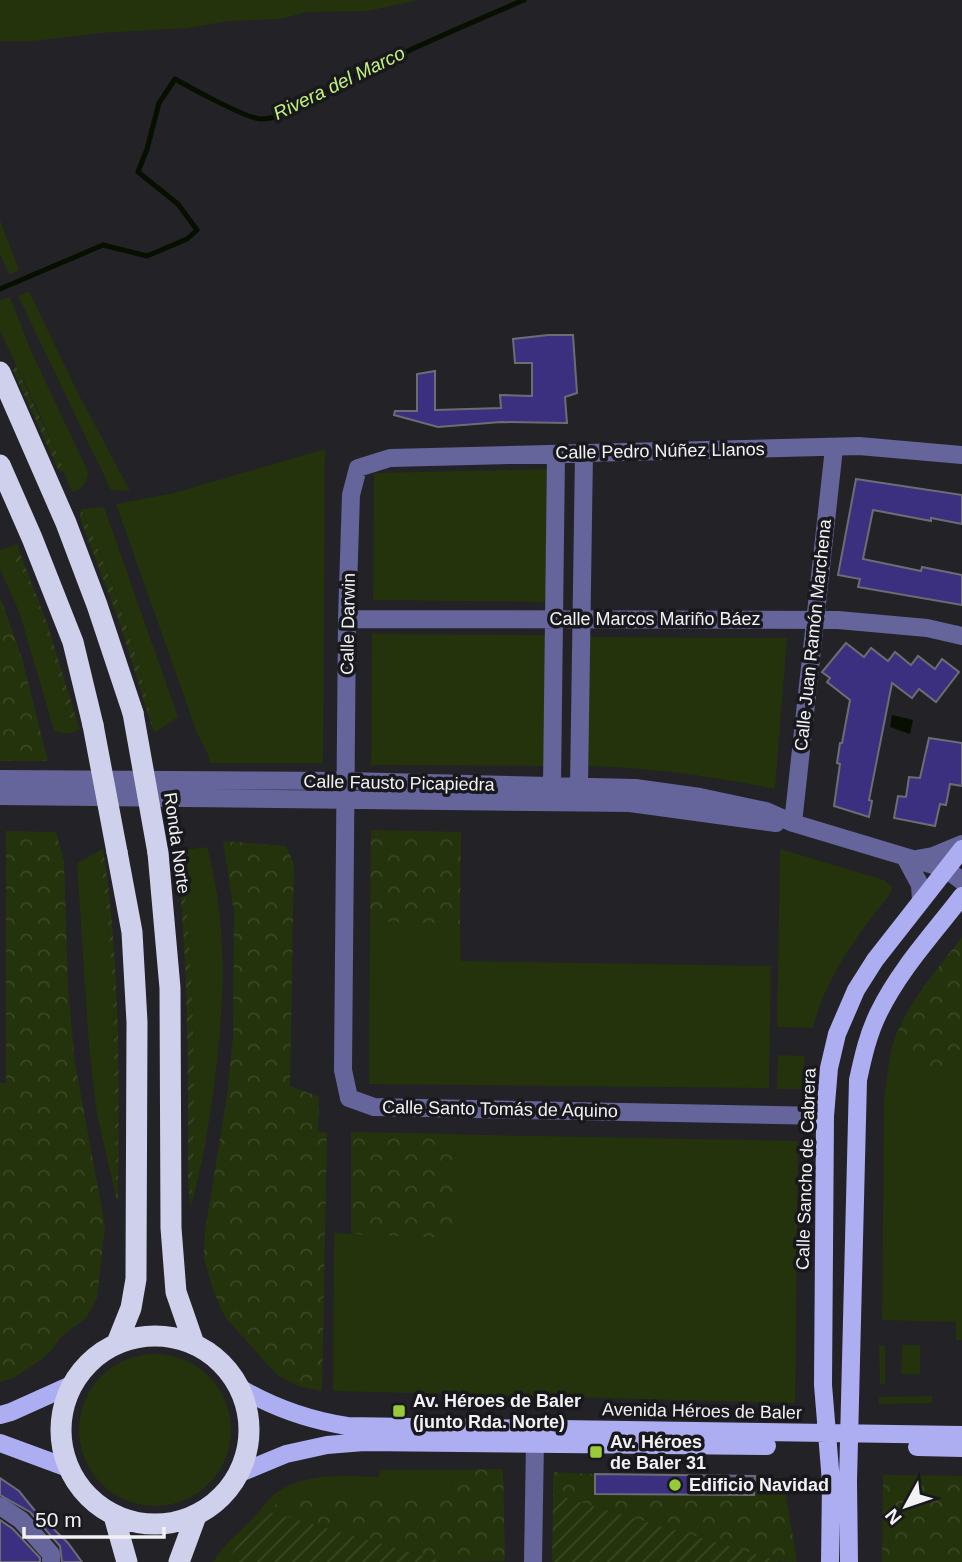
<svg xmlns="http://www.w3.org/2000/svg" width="962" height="1562" font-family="Arial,sans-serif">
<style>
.grass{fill:#24330b}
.park{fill:url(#park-crowns)}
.garden{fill:url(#garden-furrows)}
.water{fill:#071000}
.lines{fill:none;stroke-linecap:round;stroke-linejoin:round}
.stream{stroke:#071000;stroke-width:5}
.building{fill:#3a307f;stroke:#6c6d73;stroke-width:2}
.minor{stroke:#65649b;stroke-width:18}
.major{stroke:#adadf1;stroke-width:18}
.highway{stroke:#cfd0eb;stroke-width:21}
.highway-bridge{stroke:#cfd0eb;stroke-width:21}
.poi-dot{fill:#98cb37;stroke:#18181d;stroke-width:2.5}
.labels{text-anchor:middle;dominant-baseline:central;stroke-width:7;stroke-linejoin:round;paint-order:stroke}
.street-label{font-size:18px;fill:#f2f2f5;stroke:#18181d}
.poi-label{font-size:18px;font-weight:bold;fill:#f2f2f5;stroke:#18181d;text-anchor:start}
.water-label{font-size:19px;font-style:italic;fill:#c2f279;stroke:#18181d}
</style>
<defs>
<pattern id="park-crowns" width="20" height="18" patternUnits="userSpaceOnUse" patternTransform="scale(1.75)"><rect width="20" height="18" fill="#24330b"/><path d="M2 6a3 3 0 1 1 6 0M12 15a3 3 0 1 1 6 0" fill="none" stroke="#3a4723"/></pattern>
<pattern id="garden-furrows" width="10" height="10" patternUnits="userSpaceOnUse" patternTransform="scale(1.75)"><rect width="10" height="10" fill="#24330b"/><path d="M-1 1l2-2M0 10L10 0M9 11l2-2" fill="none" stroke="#3a4723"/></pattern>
</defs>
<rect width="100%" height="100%" fill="#222227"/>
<path class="grass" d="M0,0H419L368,11L307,12L281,19L230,21L187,28L101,33L33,41H0Z
M0,220L19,270L9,275L0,254Z
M29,291L77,391L130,491L111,490L18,296Z
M10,297L32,353L88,472C87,484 83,488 72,492L44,423L0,331V300Z
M325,449L323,763H209V756L197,733L116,504L174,493Z
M552,469L551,602L373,600L374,473Z
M104,507L178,717L154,733C140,656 114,580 81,509Z
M17,544L20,553L13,556C43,603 55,663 69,717L77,721L80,729C71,735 64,734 54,731L20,614L0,569V550Z
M372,634L550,635L549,766L371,765Z
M585,637L787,638L775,789C711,776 648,767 583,766Z
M207,847C234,943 221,1049 205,1146C201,1167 195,1188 191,1209C197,1092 194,979 182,863L176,851Z
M103,849L101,863L108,922L113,993L116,1198L97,1114L89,1047L77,863Z
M780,849L884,880L892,887L891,893C858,934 826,976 813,1028L777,1027Z
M370,922L460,924L461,961L771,966L769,1088L369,1084Z
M962,1053V1340H956V1322L882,1320L884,1099L890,1055L936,1072Z
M778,1055L805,1056L801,1089H777Z
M436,1134L798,1141L795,1403L333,1391L334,1233L351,1234V1214Z
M902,1345H920V1374H901Z
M879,1346H885V1384H880Z
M79 1430a76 76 0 1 1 152 0a76 76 0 1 1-152 0Z
M932,1396V1403L879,1404V1397Z
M380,1470H453L452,1495L300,1493C268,1506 244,1531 228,1562H213C223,1546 236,1535 249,1522C257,1515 263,1505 270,1498C299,1471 343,1476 379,1477Z"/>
<path class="park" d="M0,597L22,658L48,761H0Z
M371,830L461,832L460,924L370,922Z
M6,831L56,832L64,861L68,988L75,1063L105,1226L97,1299L86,1318L62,1336L49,1353L32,1366L13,1378L0,1382V1083H6Z
M223,841L286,846L294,864L290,1086L319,1097L318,1132L327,1133L322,1391L298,1386L277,1375L225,1317L213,1290L204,1258L205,1231L227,1096L233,1037L234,913Z
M962,937V1053L936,1072L890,1055C900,1010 935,973 962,937Z
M351,1132L458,1134L455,1238L351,1234Z
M503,1469L505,1561L445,1562L267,1511L281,1501L300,1493L452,1495L453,1470Z
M553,1472L594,1474L595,1494L755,1495V1476L783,1477L797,1562L778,1561L553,1494Z
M883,1475L962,1476V1562H882Z"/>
<path class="garden" d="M16,366L64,469L62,472L58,469L13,370Z
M81,509C113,580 140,656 154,733L120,624L80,518Z
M20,553L47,623L77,721L69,717C55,663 43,603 13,556Z
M103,849C121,966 119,1083 118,1201L116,1198L113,993L108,922L101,863Z
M176,851L182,863C194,978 197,1092 191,1209L188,1181C188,1071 189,961 176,851Z
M553,1494L778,1561V1562H552Z
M267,1511L445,1562H228L238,1543Z"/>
<path class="water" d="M892,715L913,720L910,734L890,727Z"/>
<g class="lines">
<path class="stream" d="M0,289L103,245L147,256L187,239L197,230L178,204L138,172L147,149L159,103L175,79C189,87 249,120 262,119C291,118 319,94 344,81C403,52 463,26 524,0"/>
</g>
<path class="building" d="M548,335H573L577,393L565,397L567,423L501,422L438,427L394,415L395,411H417V374L435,371V410L501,408L500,395L532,396V363H515L513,339Z
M856,479L962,495V524L931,518V521L873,510L863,559L921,571L922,567L962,575V605L858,587L860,579L838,575Z
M846,643L864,657L871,648L888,661L895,652L911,665L918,656L935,669L942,659L959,672L936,702L919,689L912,698L892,683L869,800L872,801L869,817L834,806L840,764L837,763L840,743H842L850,700L827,682L830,678L822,672Z
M929,738L962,743V786L950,784L946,805L940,804L935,826L894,818L898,796L906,797L909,777L920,778Z
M595,1474L755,1476L754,1495L595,1494Z
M0,1478L19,1491L36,1512L68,1543L82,1562H62L60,1546L30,1512L0,1495Z
M0,1520L13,1529L40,1558V1562H0Z"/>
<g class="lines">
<path class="minor" d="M347,619L838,620L927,628L962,636
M0,779L346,781L635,788L700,797L766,811L793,823L946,869L962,881
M552,786L556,454
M579,786L584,453
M0,796L630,803L776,823
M793,823L834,448
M905,857L920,885L921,900
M916,859L933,856L962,844
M825,1116L374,1107L349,1098L343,1070L347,619L351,495L358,468L390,458L859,446L962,455
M0,1506L21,1520L51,1554V1562
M533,1562L535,1442"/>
<path class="major" d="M240,1388C274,1408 308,1420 347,1426L962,1435
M0,1415L11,1412L71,1385
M0,1443L68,1468
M917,1447L962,1448
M240,1473L286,1454L327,1445L364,1442L767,1446
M830,1562L831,1482L823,1385L825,1116L829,1068L837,1034L856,990L875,960L962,849
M849,1562L848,1481L858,1080C863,1057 868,1034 879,1012C900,969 933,934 962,896"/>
<path class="highway" d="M0,372L66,523L97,605L133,713
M0,465L32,538L73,642L93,725
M158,853L170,988L171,1228L176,1292L194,1344
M61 1430a94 94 0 1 1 188 0a94 94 0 1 1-188 0Z
M117,1343L131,1308L136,1279L137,1022L132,932L117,852
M114,1516L127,1562
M179,1562L196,1516"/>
<path class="highway-bridge" d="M133,713L158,853
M93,725L117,852"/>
</g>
<g class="poi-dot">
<rect x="392" y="1404" width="14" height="14" rx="3.5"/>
<rect x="589" y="1445" width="14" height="14" rx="3.5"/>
<circle cx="675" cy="1485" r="7"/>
</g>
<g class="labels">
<g class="street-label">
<text transform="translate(660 451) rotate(-1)">Calle Pedro Núñez Llanos</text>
<text x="655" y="619">Calle Marcos Mariño Báez</text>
<text transform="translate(348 624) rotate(-89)">Calle Darwin</text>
<text transform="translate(813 635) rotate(-84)">Calle Juan Ramón Marchena</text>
<text transform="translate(399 783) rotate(1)">Calle Fausto Picapiedra</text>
<text transform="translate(177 843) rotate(82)">Ronda Norte</text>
<text transform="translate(500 1109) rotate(1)">Calle Santo Tomás de Aquino</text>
<text transform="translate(806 1169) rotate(-88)">Calle Sancho de Cabrera</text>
<text transform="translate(702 1411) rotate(1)">Avenida Héroes de Baler</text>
</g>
<g class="poi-label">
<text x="413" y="1401">Av. Héroes de Baler<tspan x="413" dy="21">(junto Rda. Norte)</tspan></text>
<text x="610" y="1442">Av. Héroes<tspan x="610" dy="21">de Baler 31</tspan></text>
<text x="689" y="1485">Edificio Navidad</text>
</g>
<g class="water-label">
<text transform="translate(339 83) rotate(-26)">Rivera del Marco</text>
</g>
</g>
<g transform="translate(906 1506) rotate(230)" stroke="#18181d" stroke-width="5" paint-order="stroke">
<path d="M0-5L12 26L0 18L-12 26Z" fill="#f2f2f5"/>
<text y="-10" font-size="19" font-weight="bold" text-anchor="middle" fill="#f2f2f5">N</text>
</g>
<path d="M24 1527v10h140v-10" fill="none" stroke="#f2f2f5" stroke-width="3.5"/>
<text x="35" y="1527" font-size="21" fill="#f2f2f5" stroke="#18181d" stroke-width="5" paint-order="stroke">50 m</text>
</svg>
